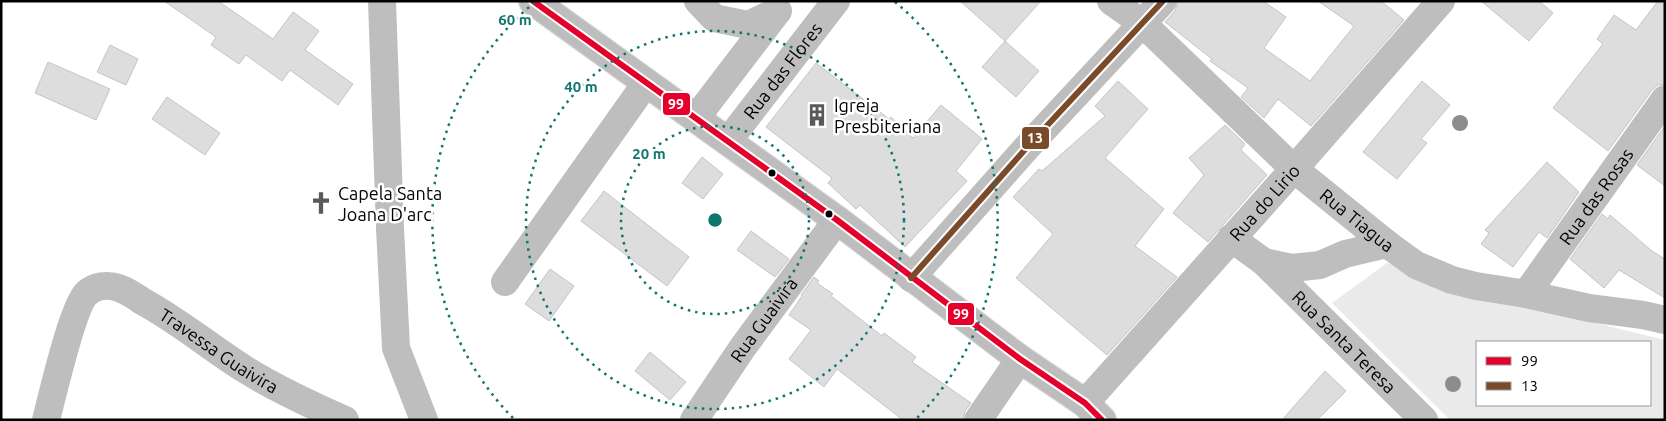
<svg xmlns="http://www.w3.org/2000/svg" width="1666" height="421" font-family="Ubuntu,sans-serif">
<style>
.green{fill:#eaeaea;fill-rule:evenodd}
.building{fill:#ddd;stroke:#c5c5c5}
.lines{fill:none;stroke-linecap:round;stroke-linejoin:round}
.major-casing{stroke:#dbdbdb;stroke-width:30}
.minor{stroke:#bebebe;stroke-width:28}
.major{stroke:#bdbdbd;stroke-width:28}
.bus-1-casing{stroke:#fff;stroke-width:10}
.bus-2-casing{stroke:#fff;stroke-width:10}
.bus-1{stroke:#e4002b;stroke-width:6}
.bus-2{stroke:#7a4b2a;stroke-width:6}
.tree{fill:#8d8d8d}
.ring{fill:none;stroke:#0f766e;stroke-width:2.5;stroke-dasharray:2.5 5}
.bus-dot{fill:#000;stroke:#fff;stroke-width:2}
.labels{text-anchor:middle;dominant-baseline:central;stroke-width:5;stroke-linejoin:round;paint-order:stroke}
.street-label{font-size:18px;fill:#000;stroke:#fff}
.poi-label{font-size:18px;fill:#000;stroke:#fff;text-anchor:start}
.centre{fill:#0f766e;stroke:#fff;stroke-width:2.5}
.ring-label{font-size:15px;text-anchor:middle;font-weight:bold;fill:#0f766e;stroke:#fff;stroke-width:5;stroke-linejoin:round;paint-order:stroke}
.line-badge{stroke:#fff;stroke-width:2}
.badge-label{font-size:14px;text-anchor:middle;font-weight:bold;fill:#fff}
</style>
<rect width="100%" height="100%" fill="#fff"/>
<path class="green" d="M1387,263L1482,295L1665,340V420H1450L1332,303ZM1477,342H1650V405H1477Z"/>
<path class="building" d="M164,1H218L273,39L293,12L319,31L305,50L353,84L338,105L290,70L282,81L246,55L239,64L211,45L216,37Z
M960,1H1041L1005,41Z
M1178,1H1263L1286,17L1264,48L1310,81L1354,26L1318,1H1381L1404,20L1311,126L1278,99L1264,118L1241,97L1248,88L1210,61L1212,59L1165,22L1175,11Z
M1481,1H1539L1553,13L1529,41Z
M1658,1H1665V84L1658,85L1652,90L1608,151L1553,108L1603,44L1597,39L1614,15L1636,30Z
M1005,41L1039,71L1016,97L982,67Z
M110,45L138,59L126,85L97,72Z
M48,62L110,89L96,120L35,93Z
M816,63L889,119L891,117L913,138L941,105L982,139L956,171L967,181L905,247L860,205L856,209L828,183L832,178L766,127Z
M1118,81L1148,109L1105,158L1164,209L1135,246L1177,277L1107,355L1016,278L1053,234L1013,197L1039,169L1042,171L1105,116L1095,106Z
M1422,81L1450,105L1421,139L1427,143L1397,179L1363,152Z
M167,97L220,133L205,155L152,119Z
M1225,125L1245,144L1241,150L1267,175L1208,242L1173,213L1204,175L1189,158Z
M1665,126V186L1637,165Z
M702,157L723,174L703,199L682,183Z
M1547,162L1579,192L1547,238L1539,232L1513,267L1481,244L1489,233L1485,230Z
M604,191L689,257L667,286L581,221Z
M1602,214L1608,219L1610,215L1652,251L1665,259V298L1619,270L1604,288L1570,259Z
M751,231L789,259L775,277L737,250Z
M550,269L574,286L549,321L525,304Z
M814,277L819,281L817,283L833,294L831,296L882,336L884,333L916,357L912,362L971,403L965,411L963,420H903L837,369L824,387L789,359L811,330L789,315L802,296L801,295Z
M650,352L686,382L670,400L635,371Z
M1325,371L1346,391L1317,420H1282Z"/>
<g class="lines">
<defs>
<path id="major" d="M533,1L837,220L1020,359L1085,403L1102,420"/>
</defs>
<use href="#major" class="major-casing"/>
<g class="minor">
<path d="M382,1L390,228L396,348L424,420"/>
<path d="M698,1L714,18L748,25L778,11"/>
<path id="s1" d="M1111,1L1142,23L1294,169L1387,244L1416,265L1452,280L1476,286L1526,294L1589,308L1643,315L1665,320"/>
<path d="M696,118L777,12"/>
<path id="s2" d="M728,141L836,1"/>
<path id="s3" d="M1231,238L1264,262L1424,420"/>
<path d="M1264,262L1292,268L1320,265L1345,254L1387,244"/>
<path d="M911,278L1029,145L1163,1"/>
<path d="M505,282L646,83"/>
<path id="s4" d="M1526,294L1665,99"/>
<path id="s5" d="M1085,403L1294,169L1441,1"/>
<path id="s6" d="M46,420C52,397 73,305 87,293C95,286 107,284 119,288C127,291 135,296 142,301C179,321 211,348 246,370C278,390 311,405 345,420"/>
<path id="s7" d="M694,420L743,347L837,220"/>
<path d="M978,420L1020,359"/>
</g>
<use href="#major" class="major"/>
<defs>
<path id="bus-1" d="M533,1L837,220L1020,359L1085,403L1102,420"/>
<path id="bus-2" d="M911,278L1029,145L1163,1"/>
</defs>
<use href="#bus-1" class="bus-1-casing"/>
<use href="#bus-2" class="bus-2-casing"/>
<use href="#bus-1" class="bus-1"/>
<use href="#bus-2" class="bus-2"/>
</g>
<g class="tree">
<circle cx="1460" cy="123" r="8"/>
<circle cx="1453" cy="384" r="8"/>
</g>
<g class="ring">
<circle cx="715" cy="220" r="94"/>
<circle cx="715" cy="220" r="189"/>
<path d="M513 418A283 283 0 0 1 535 2M895 2A283 283 0 0 1 917 418"/>
</g>
<defs>
<symbol id="building-bare" viewBox="-9 -9 18 18"><path d="M-4-6H4V6H1V3H-1V6H-4ZM-2.5-4.3h1.7v1.8h-1.7ZM.8-4.3h1.7v1.8H.8ZM-2.5-1h1.7V.8h-1.7ZM.8-1h1.7V.8H.8Z" fill="#595959" stroke="#fff" stroke-width="2.5" paint-order="stroke"/></symbol>
<symbol id="church-bare" viewBox="-9 -9 18 18"><path d="M-1.2-6h2.4v3.5h3.3v2.4h-3.3V6h-2.4V-.1h-3.3v-2.4h3.3Z" fill="#595959" stroke="#fff" stroke-width="2.5" paint-order="stroke"/></symbol>
</defs>
<g fill-rule="evenodd">
<use href="#building-bare" x="801" y="99" width="32" height="32"/>
<use href="#church-bare" x="305" y="187" width="32" height="32"/>
</g>
<g class="bus-dot">
<circle cx="772" cy="173" r="4.5"/>
<circle cx="829" cy="214" r="4.5"/>
</g>
<g class="labels">
<g class="street-label">
<text stroke="none"><textPath href="#s2" startOffset="89">Rua das Flores</textPath></text>
<text stroke="none"><textPath href="#s4" startOffset="120">Rua das Rosas</textPath></text>
<text stroke="none"><textPath href="#s5" startOffset="269">Rua do Lirio</textPath></text>
<text stroke="none"><textPath href="#s1" startOffset="330">Rua Tiagua</textPath></text>
<text stroke="none"><textPath href="#s7" startOffset="122">Rua Guaivira</textPath></text>
<text stroke="none"><textPath href="#s3" startOffset="154">Rua Santa Teresa</textPath></text>
<text stroke="none"><textPath href="#s6" startOffset="286">Travessa Guaivira</textPath></text>
</g>
<g class="poi-label">
<text x="834" y="105">Igreja<tspan x="834" dy="21">Presbiteriana</tspan></text>
<text x="338" y="193">Capela Santa<tspan x="338" dy="21">Joana D'arc</tspan></text>
</g>
</g>
<circle cx="715" cy="220" r="8" class="centre"/>
<g class="ring-label">
<text x="515" y="25">60 m</text>
<text x="581" y="92">40 m</text>
<text x="649" y="159">20 m</text>
</g>
<g class="line-badge">
<rect x="662" y="92" width="29" height="24" rx="5" fill="#e4002b"/>
<rect x="1021" y="126" width="29" height="24" rx="5" fill="#7a4b2a"/>
<rect x="947" y="302" width="28" height="24" rx="5" fill="#e4002b"/>
</g>
<g class="badge-label">
<text x="676" y="109">99</text>
<text x="1035" y="143">13</text>
<text x="961" y="319">99</text>
</g>
<rect width="1666" height="421" fill="none" stroke="#000000" stroke-width="5"/>
<rect x="1476" y="341" width="175" height="65" fill="#ffffff" stroke="#999999"/>
<rect x="1486" y="357" width="25" height="8" fill="#e4002b" stroke="#999999"/>
<text x="1521" y="366" font-size="15" fill="#000000">99</text>
<rect x="1486" y="382" width="25" height="8" fill="#7a4b2a" stroke="#999999"/>
<text x="1521" y="391" font-size="15" fill="#000000">13</text>
</svg>
